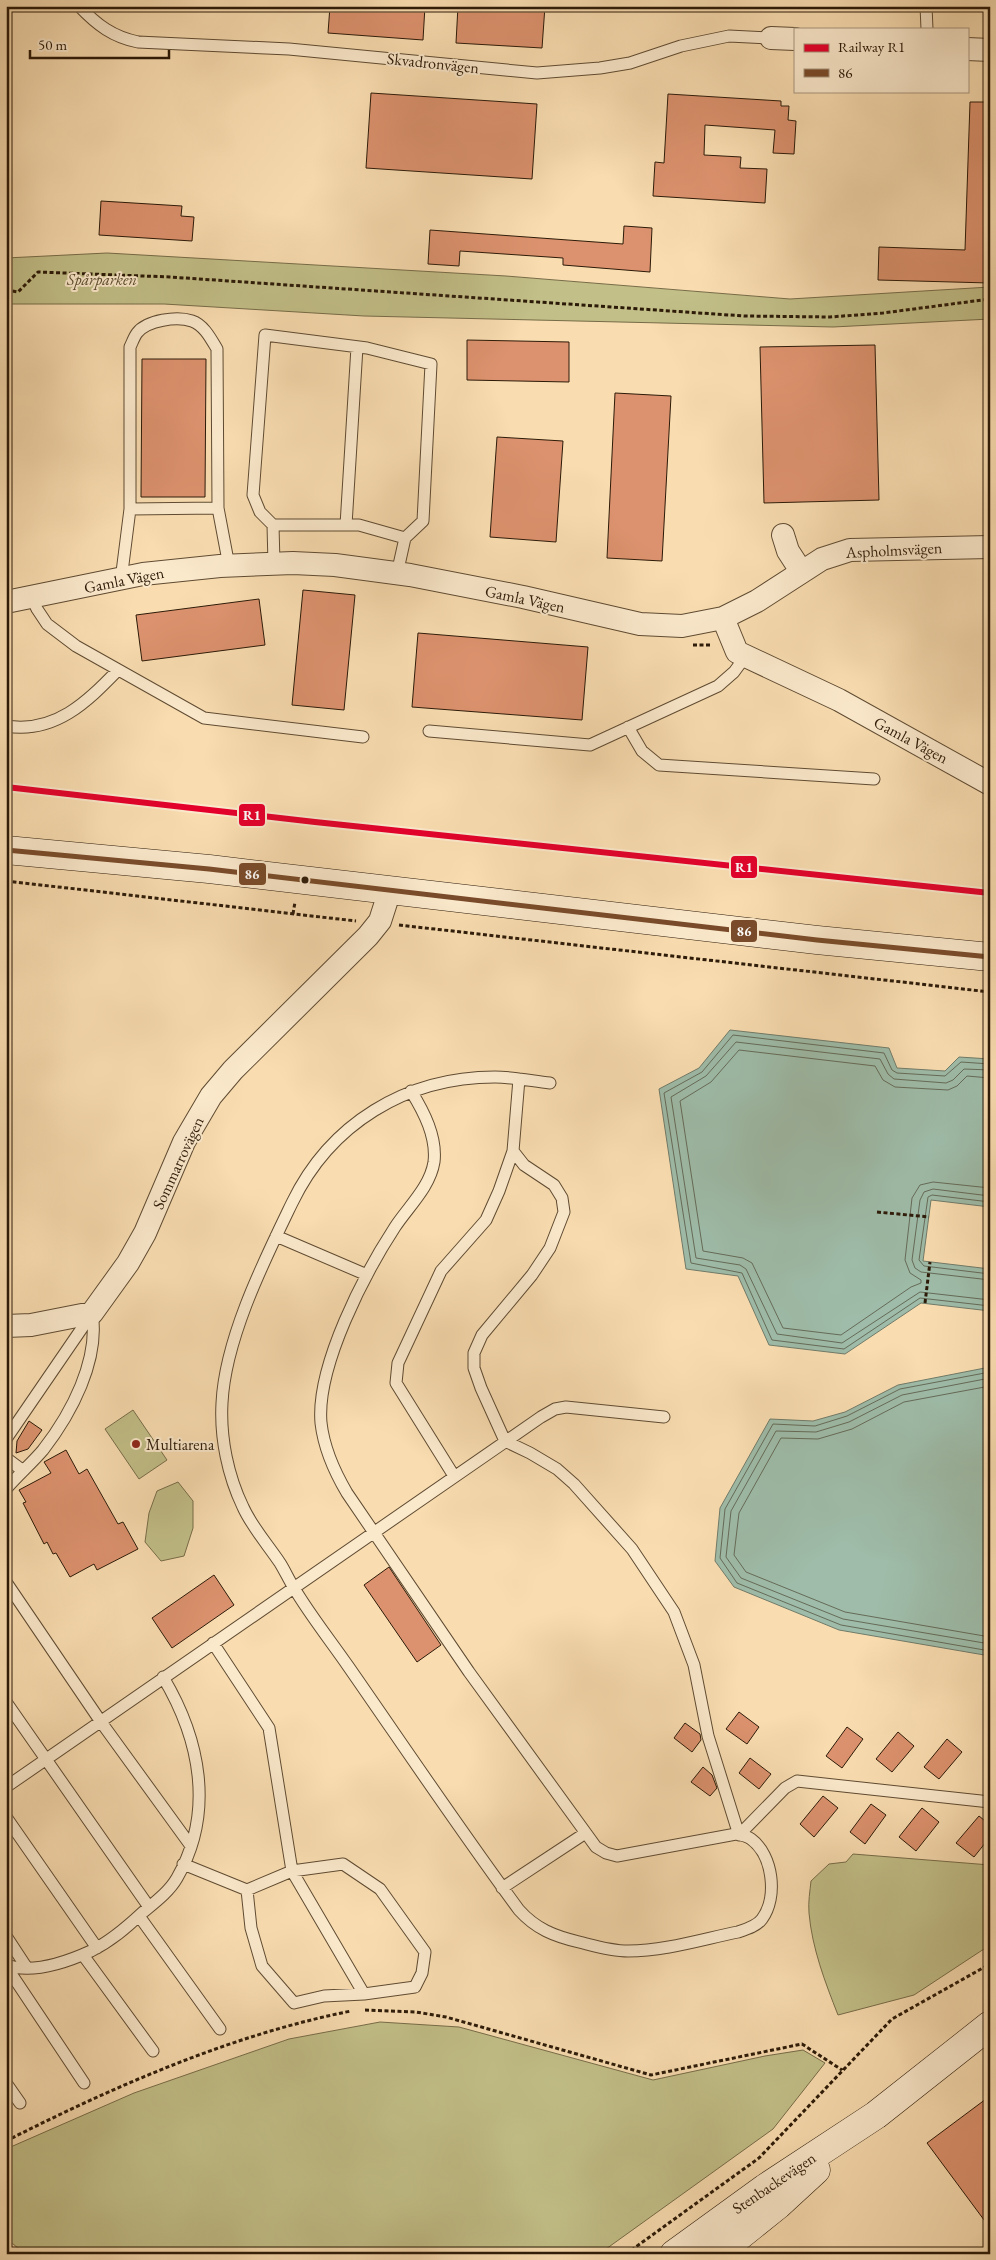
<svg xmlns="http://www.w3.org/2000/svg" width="996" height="2260" font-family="'EB Garamond',serif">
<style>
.green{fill:#c2bf88;stroke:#776c48}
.water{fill:#9ebca9;stroke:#707b69}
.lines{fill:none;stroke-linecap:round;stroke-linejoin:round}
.shore{stroke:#656b58;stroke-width:1}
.building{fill:#dc926e;stroke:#2c1a08}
.lane-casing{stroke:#5f4b32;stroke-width:13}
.street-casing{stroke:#5f4b32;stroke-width:24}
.secondary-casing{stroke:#2c1a08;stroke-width:29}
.path{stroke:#2c1a08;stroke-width:3;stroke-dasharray:4 2.5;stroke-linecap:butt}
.lane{stroke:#fbe9cc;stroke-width:11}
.street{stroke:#fbe9cc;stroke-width:22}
.secondary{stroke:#fbe9cc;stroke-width:28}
.bus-1-casing{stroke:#fbe9cc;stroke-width:9}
.bus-1{stroke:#7a4b2a;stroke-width:5}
.rail-1-casing{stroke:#fbe9cc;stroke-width:10}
.rail-1{stroke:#e4002b;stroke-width:6}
.bus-dot{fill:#2c1a08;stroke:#fbe9cc;stroke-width:2}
.poi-dot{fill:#8f2418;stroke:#fbe9cc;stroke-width:2}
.labels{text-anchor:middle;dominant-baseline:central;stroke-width:4;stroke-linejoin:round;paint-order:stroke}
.street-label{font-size:16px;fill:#2c1a08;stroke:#fbe9cc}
.park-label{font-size:16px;font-style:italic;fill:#594c2e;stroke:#fbe9cc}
.poi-label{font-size:16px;fill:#2c1a08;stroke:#fbe9cc;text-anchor:start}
.line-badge{stroke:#fbe9cc;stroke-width:2}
.badge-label{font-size:14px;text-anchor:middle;font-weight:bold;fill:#fff}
</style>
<rect width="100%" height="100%" fill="#f9ddb1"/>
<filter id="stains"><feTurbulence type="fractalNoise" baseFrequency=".004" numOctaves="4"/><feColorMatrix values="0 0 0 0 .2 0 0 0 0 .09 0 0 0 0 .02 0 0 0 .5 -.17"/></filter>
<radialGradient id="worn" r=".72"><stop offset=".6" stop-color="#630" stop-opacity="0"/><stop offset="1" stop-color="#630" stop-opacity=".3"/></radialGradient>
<path class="green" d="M107,253L506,276L790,299L990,287V319L833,327L364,316L164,304H6V258Z
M133,1410L167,1460L139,1479L105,1429Z
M178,1482L193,1501V1528L184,1556L161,1561L145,1542L149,1513L157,1491Z
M853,1854L990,1865V1945L914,1995L838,2015C825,1982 812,1948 809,1913C808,1902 810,1891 811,1881L829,1864L846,1862Z
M380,2022L459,2027L653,2080L765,2056L803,2050L825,2063L773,2129L599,2254H25L6,2238V2149L134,2093L289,2039Z"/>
<path class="water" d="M730,1030L889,1048L897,1068L945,1071L959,1057L990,1059V1207L931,1200L923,1261L990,1269V1311L921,1303L845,1354L769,1345L738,1276L686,1269L659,1089L699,1068Z
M990,1367V1656L839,1630L734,1587L715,1561L720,1508L770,1419L813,1421L845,1412L898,1385Z"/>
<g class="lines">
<path class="shore" d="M990,1064L961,1062L945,1076L897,1073L892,1070L884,1053L733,1035L702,1072L664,1093L691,1263L742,1273L772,1340L844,1349L920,1298L990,1306
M990,1070L964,1069L953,1080L946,1083L894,1079L888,1074L880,1059L736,1042L706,1076L671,1097L696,1258L740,1265L746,1269L777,1334L842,1343L920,1292L990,1300
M990,1078L967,1076L957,1086L948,1090L895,1087L883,1080L875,1066L739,1050L711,1082L680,1101L703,1251L743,1258L752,1263L783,1328L841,1335L911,1287L921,1283V1280L910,1273L905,1260L912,1198L920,1185L933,1182L990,1188
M990,1196L933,1189L924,1192L920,1200L912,1260L915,1268L921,1272L990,1280
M990,1202L932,1195L928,1197L919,1260L924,1266L990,1274
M990,1372L900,1389L847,1416L815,1426L773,1424L725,1509L720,1558L737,1583L841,1625L990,1651
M990,1378L902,1395L849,1422L816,1432L776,1431L731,1511L726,1557L741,1578L843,1619L990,1644
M990,1386L904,1402L852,1429L818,1439L781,1438L739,1513L734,1555L746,1572L845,1612L990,1637"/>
</g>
<path class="building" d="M330,6H425L423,40L328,33Z
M458,6H545L542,48L456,43Z
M371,93L537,104L532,179L366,168Z
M668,94L781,101V106H789L788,120L796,121L794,154L773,153L775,130L705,125L704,155L741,157L740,168L767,169L765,203L653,196L655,162L664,163Z
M970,102H990V283L878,280L879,247L965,250Z
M101,201L182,206L181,216L194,217L192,241L99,235Z
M624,226L652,228L650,272L563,265V258L460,251L459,266L428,264L430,230L623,244Z
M467,340L569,342V382L467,380Z
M875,345L879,500L764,503L760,347Z
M142,359H206L205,497H141Z
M615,393L671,396L662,561L607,558Z
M497,437L563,441L556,542L490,537Z
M303,590L355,595L344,710L292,705Z
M259,599L265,645L142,661L136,615Z
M418,633L588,647L582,720L412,707Z
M29,1421L42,1430L28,1449L16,1453L17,1441Z
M66,1450L79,1474L87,1469L118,1524L123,1522L138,1549L97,1570L94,1564L70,1577L56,1553L53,1554L47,1542L44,1544L23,1503L26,1502L19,1490L51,1473L44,1462Z
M389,1567L441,1645L417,1662L364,1585Z
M214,1575L234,1605L172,1648L152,1618Z
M739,1712L759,1727L747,1744L726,1729Z
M685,1723L700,1734L701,1740L692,1752L674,1738Z
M847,1727L863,1739L842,1768L826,1756Z
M898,1732L914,1746L892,1772L876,1759Z
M947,1739L962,1752L939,1779L924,1767Z
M750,1758L771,1774L759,1789L739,1773Z
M703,1767L712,1775L717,1788L710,1796L691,1782Z
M823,1796L838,1808L814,1837L800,1824Z
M871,1804L886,1815L865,1844L850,1832Z
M922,1808L939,1822L916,1851L899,1837Z
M979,1816L990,1825V1837L974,1857L956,1843Z
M990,2096V2228L927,2143Z"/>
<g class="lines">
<defs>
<path id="lane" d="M79,6C97,25 113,37 138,42L289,49L537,73L600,68L630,63L681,46L729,36L771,38
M926,6L927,29
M130,509L218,508
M273,525H359L405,538
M346,525L357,347
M274,564L273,525L260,512L253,495L265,335L367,348L431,364L423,521L405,538L397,574
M121,580L130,509V347C132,343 134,337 137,333C147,320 177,316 192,321C204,325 211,339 217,349L218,508L229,566
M32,598L37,609L47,624L76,646L204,718L363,737
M6,726C55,734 87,702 118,670
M628,727L642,751L659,765L874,779
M429,731L590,745L718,686L734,672L745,657
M411,1091C424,1112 437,1137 434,1162C430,1187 409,1206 395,1227C365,1273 316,1366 321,1423C324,1449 334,1471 347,1493L469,1672L596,1847L606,1853L617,1856L736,1834C741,1835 747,1836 751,1839C773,1855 778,1897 762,1919C757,1926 747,1929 738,1932C703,1939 665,1951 628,1951C611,1951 595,1946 579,1942C554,1936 536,1929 519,1910C460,1830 405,1748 348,1666C330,1640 310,1615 294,1588C289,1580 285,1571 280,1563C268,1545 252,1527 243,1507C228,1476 220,1438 222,1403C225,1339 264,1261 292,1203C330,1124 406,1077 495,1077C513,1077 532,1081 550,1083
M513,1151L524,1165L554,1185L562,1198L564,1212L550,1248L532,1275L482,1335L474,1353V1368L481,1388L505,1441L530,1453L557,1469L574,1484L632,1549L674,1612L694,1665L708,1736L739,1835L785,1788L797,1781L990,1802
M276,1236L367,1275
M6,1439L91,1315
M6,1458L22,1470
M454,1476L396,1383L398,1363L441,1271L486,1220L499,1191L513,1151L519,1079
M6,1489C18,1475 32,1463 43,1450C71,1414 100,1360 92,1313
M6,1582L101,1722L191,1846
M213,1643L269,1728L292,1871L364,1994
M6,1702L149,1907
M6,1787L541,1417L555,1409L566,1407L664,1417
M6,1817L97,1948
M183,1864L247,1890L292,1871L343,1864L380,1889L425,1952L422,1973L415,1987L364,1994L324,1996L294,2003L262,1966L251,1928L247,1890
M502,1888L584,1834
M139,1916L220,2029
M6,1936L27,1968
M83,1955L153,2051
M6,1965C32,1974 67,1962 91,1951C111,1941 126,1928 142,1913C154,1903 169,1892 177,1878C215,1812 200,1739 163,1677
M6,1966L84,2083
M6,2083L20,2103"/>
<path id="street" d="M771,38L795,39
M967,49L990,50
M783,535L788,551L801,571
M6,602L143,574L220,566L293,563L335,565L410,575L523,597L640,624L682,626L723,618L757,601L822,559L850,550L990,547
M723,618L737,652L839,700L990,784
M6,1326L31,1325L92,1313L128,1263L145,1233L184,1142L211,1096L233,1070L368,936L380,921L390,890"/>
<path id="secondary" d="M6,850L209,869L817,940L990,957
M674,2254L765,2188L876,2115L990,2025
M717,2254L778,2205L816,2170"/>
</defs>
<use href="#lane" class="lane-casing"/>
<use href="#street" class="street-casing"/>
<use href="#secondary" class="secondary-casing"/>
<path class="path" d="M6,290L18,292L38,272L170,277L744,316L830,317L883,313L990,299
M693,645H712
M6,881L356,921
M293,914L295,902
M399,925L990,992
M877,1212L929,1217
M925,1303L930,1262
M365,2010L416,2012L446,2017L651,2075L802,2044L842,2070
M6,2141C115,2086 231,2035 351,2011
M6,2245L16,2254
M626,2254L759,2158L892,2019L990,1964"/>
<use href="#lane" class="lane"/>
<use href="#street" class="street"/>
<use href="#secondary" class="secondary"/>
<defs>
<path id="bus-1" d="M6,850L209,869L817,940L990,957"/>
</defs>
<use href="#bus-1" class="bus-1-casing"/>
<use href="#bus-1" class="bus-1"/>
<defs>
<path id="rail-1" d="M6,787L315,822L990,893"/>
</defs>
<use href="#rail-1" class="rail-1-casing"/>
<use href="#rail-1" class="rail-1"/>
</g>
<circle class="bus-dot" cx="305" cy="880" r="4.5"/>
<circle class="poi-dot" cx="136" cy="1444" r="5"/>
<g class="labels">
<g class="street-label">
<text transform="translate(433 63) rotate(6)">Skvadronvägen</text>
<text transform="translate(894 550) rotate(-3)">Aspholmsvägen</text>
<text transform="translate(124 580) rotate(-11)">Gamla Vägen</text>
<text transform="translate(525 599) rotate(12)">Gamla Vägen</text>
<text transform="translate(911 740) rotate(28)">Gamla Vägen</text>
<text transform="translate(178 1163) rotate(-65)">Sommarrovägen</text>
<text transform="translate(774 2183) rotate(-34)">Stenbackevägen</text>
</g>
<g class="park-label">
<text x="102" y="279">Spårparken</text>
</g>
<g class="poi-label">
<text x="146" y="1444">Multiarena</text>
</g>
</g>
<g class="line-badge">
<rect x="238" y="803" width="28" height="24" rx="5" fill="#e4002b"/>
<rect x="730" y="855" width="28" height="24" rx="5" fill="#e4002b"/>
<rect x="238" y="862" width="29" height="24" rx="5" fill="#7a4b2a"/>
<rect x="730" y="919" width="28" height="24" rx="5" fill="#7a4b2a"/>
</g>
<g class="badge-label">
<text x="252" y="820">R1</text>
<text x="744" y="872">R1</text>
<text x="252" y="879">86</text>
<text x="744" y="936">86</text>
</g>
<rect width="996" height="2260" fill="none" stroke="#f9ddb1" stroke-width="25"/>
<rect x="8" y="8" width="981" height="2245" fill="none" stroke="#2c1a08" stroke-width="2.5"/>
<rect x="12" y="12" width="971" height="2235" fill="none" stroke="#2c1a08"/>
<rect x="794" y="28" width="175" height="65" fill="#fbe9cc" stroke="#a8967e"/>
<rect x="804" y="44" width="25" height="8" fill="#e4002b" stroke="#a8967e"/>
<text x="838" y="52" font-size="15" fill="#2c1a08">Railway R1</text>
<rect x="804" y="69" width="25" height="8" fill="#7a4b2a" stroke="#a8967e"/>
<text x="838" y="78" font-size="15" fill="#2c1a08">86</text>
<path d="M30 50v8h139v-8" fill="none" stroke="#2c1a08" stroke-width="2.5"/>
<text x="38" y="50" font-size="15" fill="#2c1a08" stroke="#fbe9cc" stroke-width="4" paint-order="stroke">50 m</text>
<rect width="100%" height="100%" filter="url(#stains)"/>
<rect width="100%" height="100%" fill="url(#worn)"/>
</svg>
